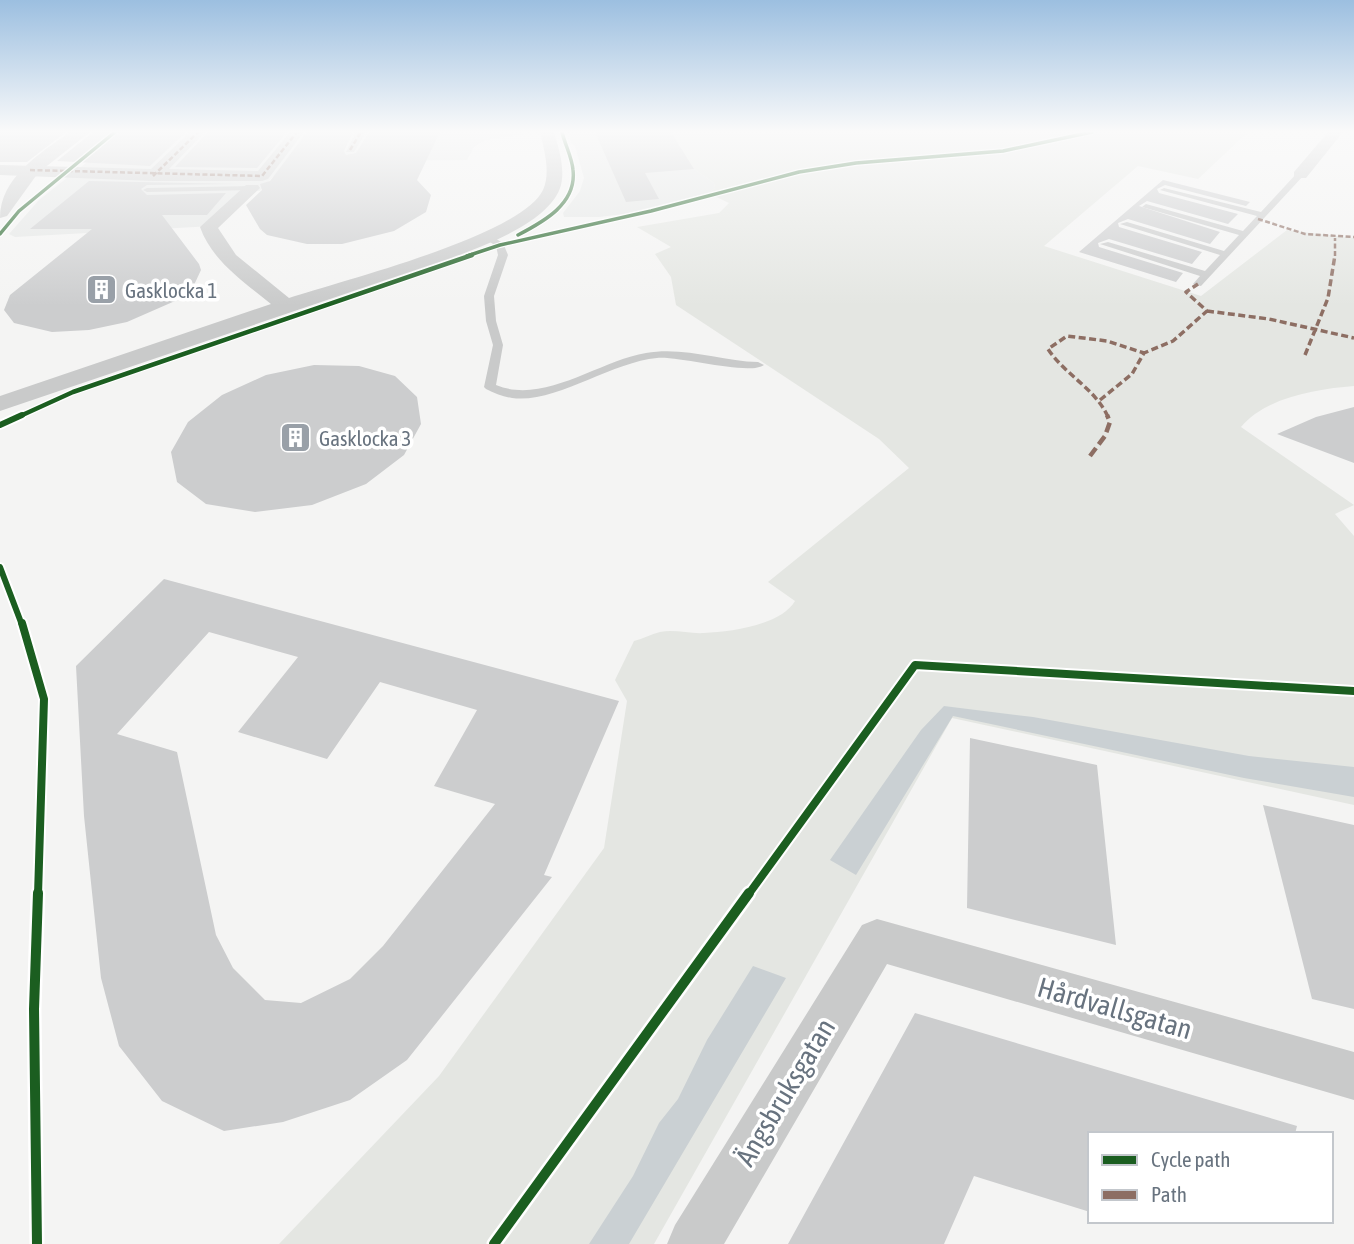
<svg xmlns="http://www.w3.org/2000/svg" width="1354" height="1244" font-family="'Asap Condensed',sans-serif">
<style>
.built{fill:#e4e6e5}
.green{fill:#e4e6e2}
.water{fill:#cad0d3}
.building{fill:#cccdce;fill-rule:evenodd}
.lines{fill:none;stroke-linecap:round;stroke-linejoin:round}
.service{fill:#c9caca;fill-rule:evenodd}
.pedestrian{fill:#c9caca;fill-rule:evenodd}
.minor{fill:#c9caca;fill-rule:evenodd}
.tertiary{fill:#c9caca;fill-rule:evenodd}
.quiet-far2{stroke:#8d6e63;stroke-width:2.5;stroke-dasharray:5 2.5;stroke-linecap:butt}
.quiet-far1{stroke:#8d6e63;stroke-width:3.5;stroke-dasharray:7 3.5;stroke-linecap:butt}
.quiet{stroke:#8d6e63;stroke-width:4.5;stroke-dasharray:10 4.5;stroke-linecap:butt}
.cycleway-far4-casing{stroke:#fff;stroke-width:6}
.cycleway-far3-casing{stroke:#fff;stroke-width:7}
.cycleway-far2-casing{stroke:#fff;stroke-width:10}
.cycleway-far1-casing{stroke:#fff;stroke-width:12}
.cycleway-casing{stroke:#fff;stroke-width:15}
.cycleway-far4{stroke:#1b5e20;stroke-width:3.5}
.cycleway-far3{stroke:#1b5e20;stroke-width:4.5}
.cycleway-far2{stroke:#1b5e20;stroke-width:6}
.cycleway-far1{stroke:#1b5e20;stroke-width:8}
.cycleway{stroke:#1b5e20;stroke-width:10}
.labels{text-anchor:middle;dominant-baseline:central;stroke-width:7;stroke-linejoin:round;paint-order:stroke}
.far-poi-label{font-size:21px;fill:#68737f;stroke:#fff;text-anchor:start}
.near-street-label{font-size:28px;fill:#68737f;stroke:#fff}
</style>
<rect width="100%" height="100%" fill="#f4f4f3"/>
<path class="built" d="M125,132H523L524,134L485,140L474,147L467,160L351,161L282,167L260,191H250L213,226L15,237L9,234L39,200Z
M673,135L694,169L714,183L715,188L708,193L624,214L599,217H564L563,213L580,191L584,178L575,146L571,143Z"/>
<path class="green" d="M569,132H1248L1198,179L1138,166L1044,246L1201,296L1287,230L1354,238V386C1317,389 1266,397 1241,427L1354,505L1335,514L1354,536V805L952,718L654,1244H279L439,1076L604,848L627,701L615,680L634,641C643,639 651,634 660,632C674,629 690,634 704,633C731,632 781,625 795,601L768,582L909,468L879,439L676,305L671,277L655,254L671,247L637,227L719,213L729,203L708,193L715,188L714,183L694,169L673,135L571,143Z"/>
<path class="water" d="M944,706L1033,717L1249,756L1354,767V797L1244,778L953,716L856,875L830,860L921,730Z
M753,966L786,978L629,1244H589L633,1176L659,1123L678,1099L707,1040Z"/>
<path class="building" d="M0,132H66L27,162H0Z
M93,132H186L150,166L57,161Z
M208,132H287L257,168L175,167Z
M307,132H353L344,151L346,155L356,153L369,132H440L417,180L431,195L426,212L394,231L342,244H307L267,235L260,229L246,205L262,190L260,184L270,181Z
M595,132H671L694,169L645,173L659,199L626,202Z
M1163,180L1250,202L1246,206L1165,185L1157,189L1159,193L1238,214L1228,224L1147,201L1139,206L1220,232L1210,244L1128,219L1118,223L1119,227L1202,252L1192,264L1109,239L1098,243L1099,247L1183,273L1176,282L1079,252Z
M89,181L239,184L147,185L141,189L147,195L226,193L207,215H162L199,264L201,270L194,285L175,301L127,322L89,330L52,332L14,323L4,310L10,295L92,229H30Z
M314,365L359,366L395,376L417,397L421,424L404,455L366,484L312,505L255,512L206,504L177,482L171,452L188,422L222,395L266,375Z
M1354,407V463L1277,434L1316,417Z
M164,579L619,701L544,875L552,877L407,1060L350,1100L283,1122L224,1131L162,1101L119,1046L101,978L84,816L76,666ZM209,632L298,657L238,732L327,759L380,682L477,710L434,786L495,804L383,946L350,979L301,1003L265,1000L233,968L216,935L177,752L117,734Z
M970,738L1097,765L1116,945L967,908Z
M1263,805L1354,825V1009L1312,999Z
M915,1013L1297,1126L1295,1134H1090V1212L974,1176L944,1244H788Z"/>
<g class="lines">
<path class="service" d="M1297,173L1304,175L1201,286L1193,284L1200,276L1100,244L1108,242L1205,271L1220,255L1120,224L1127,222L1224,251L1239,235L1142,207L1146,204L1243,231L1257,216L1160,190L1164,188L1261,212Z
M252,186L256,188L255,190L147,192L143,190L147,188Z
M486,233L503,243L508,255L494,296L496,321L503,345L496,385C544,405 598,361 646,353C683,346 721,361 758,362L764,365C749,376 681,356 657,358C611,362 555,404 512,398C503,397 494,393 486,389L484,387L493,345L486,321L484,296L498,255L496,246L481,236Z"/>
<path class="pedestrian" d="M356,132H366L354,152H346Z"/>
<path class="minor" d="M190,132H205L169,169L258,171L290,132H304L268,179L262,181H153L0,175V165L151,169Z
M540,132H554C559,149 565,168 561,185C551,222 483,246 451,258L0,411V396L271,304C244,282 212,261 200,227L246,185H258L260,188L218,228L236,255L289,298C340,281 521,236 543,190C551,172 544,150 540,132Z
M1328,132H1343L1306,178H1294V172Z
M877,919L1354,1052V1100L887,964L724,1244H667L675,1225L862,925Z"/>
<path class="tertiary" d="M70,132H90L38,173L7,216L0,218C0,178 39,154 70,132Z"/>
<path class="quiet-far2" d="M350,150L361,132
M30,170L262,176L297,132
M153,176L198,132
M1258,219L1305,234L1354,237
M1335,256V238"/>
<path class="quiet-far1" d="M1207,311L1269,319L1354,338
M1305,355L1328,298L1335,255
M1100,400L1132,374L1144,353L1173,341L1207,311L1186,292L1198,284
M1108,417C1095,388 1065,375 1048,349L1067,336L1107,341L1144,353"/>
<path class="quiet" d="M1090,456L1105,436L1110,422L1107,415"/>
<defs>
<path id="cycleway-far4" d="M0,234L19,211L115,132
M518,235C543,222 577,204 573,170C572,157 565,145 562,132
M467,256L500,245L651,211L799,172L856,163L1003,151L1092,132"/>
<path id="cycleway-far3" d="M18,417L73,392L472,255"/>
<path id="cycleway-far2" d="M0,425L22,415
M0,567L22,625"/>
<path id="cycleway-far1" d="M22,623L44,699L38,895
M748,895L915,665L1354,691"/>
<path id="cycleway" d="M37,1244L34,1009L38,893
M494,1244L749,893"/>
</defs>
<use href="#cycleway-far4" class="cycleway-far4-casing"/>
<use href="#cycleway-far3" class="cycleway-far3-casing"/>
<use href="#cycleway-far2" class="cycleway-far2-casing"/>
<use href="#cycleway-far1" class="cycleway-far1-casing"/>
<use href="#cycleway" class="cycleway-casing"/>
<use href="#cycleway-far4" class="cycleway-far4"/>
<use href="#cycleway-far3" class="cycleway-far3"/>
<use href="#cycleway-far2" class="cycleway-far2"/>
<use href="#cycleway-far1" class="cycleway-far1"/>
<use href="#cycleway" class="cycleway"/>
</g>
<linearGradient id="sky" x2="0" y2="1"><stop stop-color="#9cbfe0"/><stop offset="0.43" stop-color="#fafafa"/><stop offset="1" stop-color="#fafafa" stop-opacity="0"/></linearGradient>
<rect width="1354" height="306" fill="url(#sky)"/>
<defs>
<symbol id="building-square" viewBox="-11 -11 22 22"><rect x="-9" y="-9" width="18" height="18" rx="4" fill="#99a0a8" stroke="#fff"/><path d="M-4-6H4V6H1V3H-1V6H-4ZM-2.5-4.3h1.7v1.8h-1.7ZM.8-4.3h1.7v1.8H.8ZM-2.5-1h1.7V.8h-1.7ZM.8-1h1.7V.8H.8Z" fill="#fff"/></symbol>
</defs>
<g fill-rule="evenodd">
<use href="#building-square" x="84" y="272" width="35" height="35"/>
<use href="#building-square" x="278" y="420" width="35" height="35"/>
</g>
<g class="labels">
<g class="far-poi-label">
<text x="125" y="290">Gasklocka 1</text>
<text x="319" y="438">Gasklocka 3</text>
</g>
<g class="near-street-label">
<text transform="translate(1115 1008) rotate(16)">Hårdvallsgatan</text>
<text transform="translate(785 1092) rotate(-59)">Ängsbruksgatan</text>
</g>
</g>
<rect x="1088" y="1132" width="245" height="91" fill="#ffffff" stroke="#c3c7cc" stroke-width="2"/>
<rect x="1102" y="1155" width="35" height="10" fill="#1b5e20" stroke="#c3c7cc" stroke-width="2"/>
<text x="1151" y="1167" font-size="21" fill="#68737f">Cycle path</text>
<rect x="1102" y="1190" width="35" height="10" fill="#8d6e63" stroke="#c3c7cc" stroke-width="2"/>
<text x="1151" y="1202" font-size="21" fill="#68737f">Path</text>
</svg>
